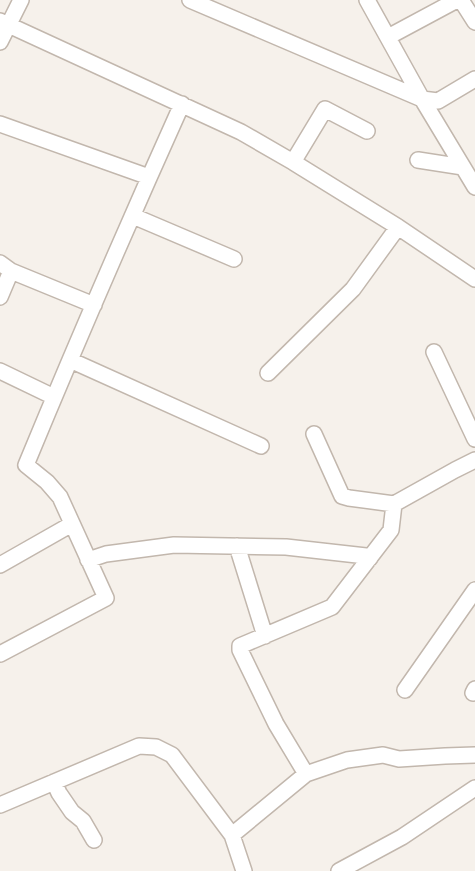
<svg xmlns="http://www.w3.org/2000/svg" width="475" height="871" font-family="'Titillium Web',sans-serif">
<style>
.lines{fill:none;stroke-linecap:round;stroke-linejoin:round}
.street-casing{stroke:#c2b7ad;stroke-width:18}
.street{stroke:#fff;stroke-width:15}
</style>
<rect width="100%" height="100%" fill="#f6f1eb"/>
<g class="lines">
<defs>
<path id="street" d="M190,0L422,99L475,187
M367,0L422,99L438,101L475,79
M461,0L475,22
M0,21L241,132L293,162L398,227L475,279
M388,37L457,0
M0,42L21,0
M0,124L149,177
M418,160L463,167
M293,162L325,109L367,131
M133,216L234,259
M0,263L11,271L94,305
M0,297L11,271
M434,352L475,439
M70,360L261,446
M0,371L54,397
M268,373L353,289L398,227
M314,434L342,496L349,498L394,504
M237,546L265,636
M88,560L106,554L174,545L286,547L366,556L370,558
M0,565L72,524
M0,654L106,598L60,497L47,482L26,465C76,344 128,224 182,104
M405,690L475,590
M473,693L475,689
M306,774L276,724L240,650V646L332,607L391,530L394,504L455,470L475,460
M54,782L59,793L72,812L83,821L94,840
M0,805L139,746L156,747L172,755L232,835L244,871
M232,835L306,774L347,760L383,755L399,759L445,756L475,755
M339,871L402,837L475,788"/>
</defs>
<use href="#street" class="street-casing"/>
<use href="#street" class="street"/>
</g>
</svg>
